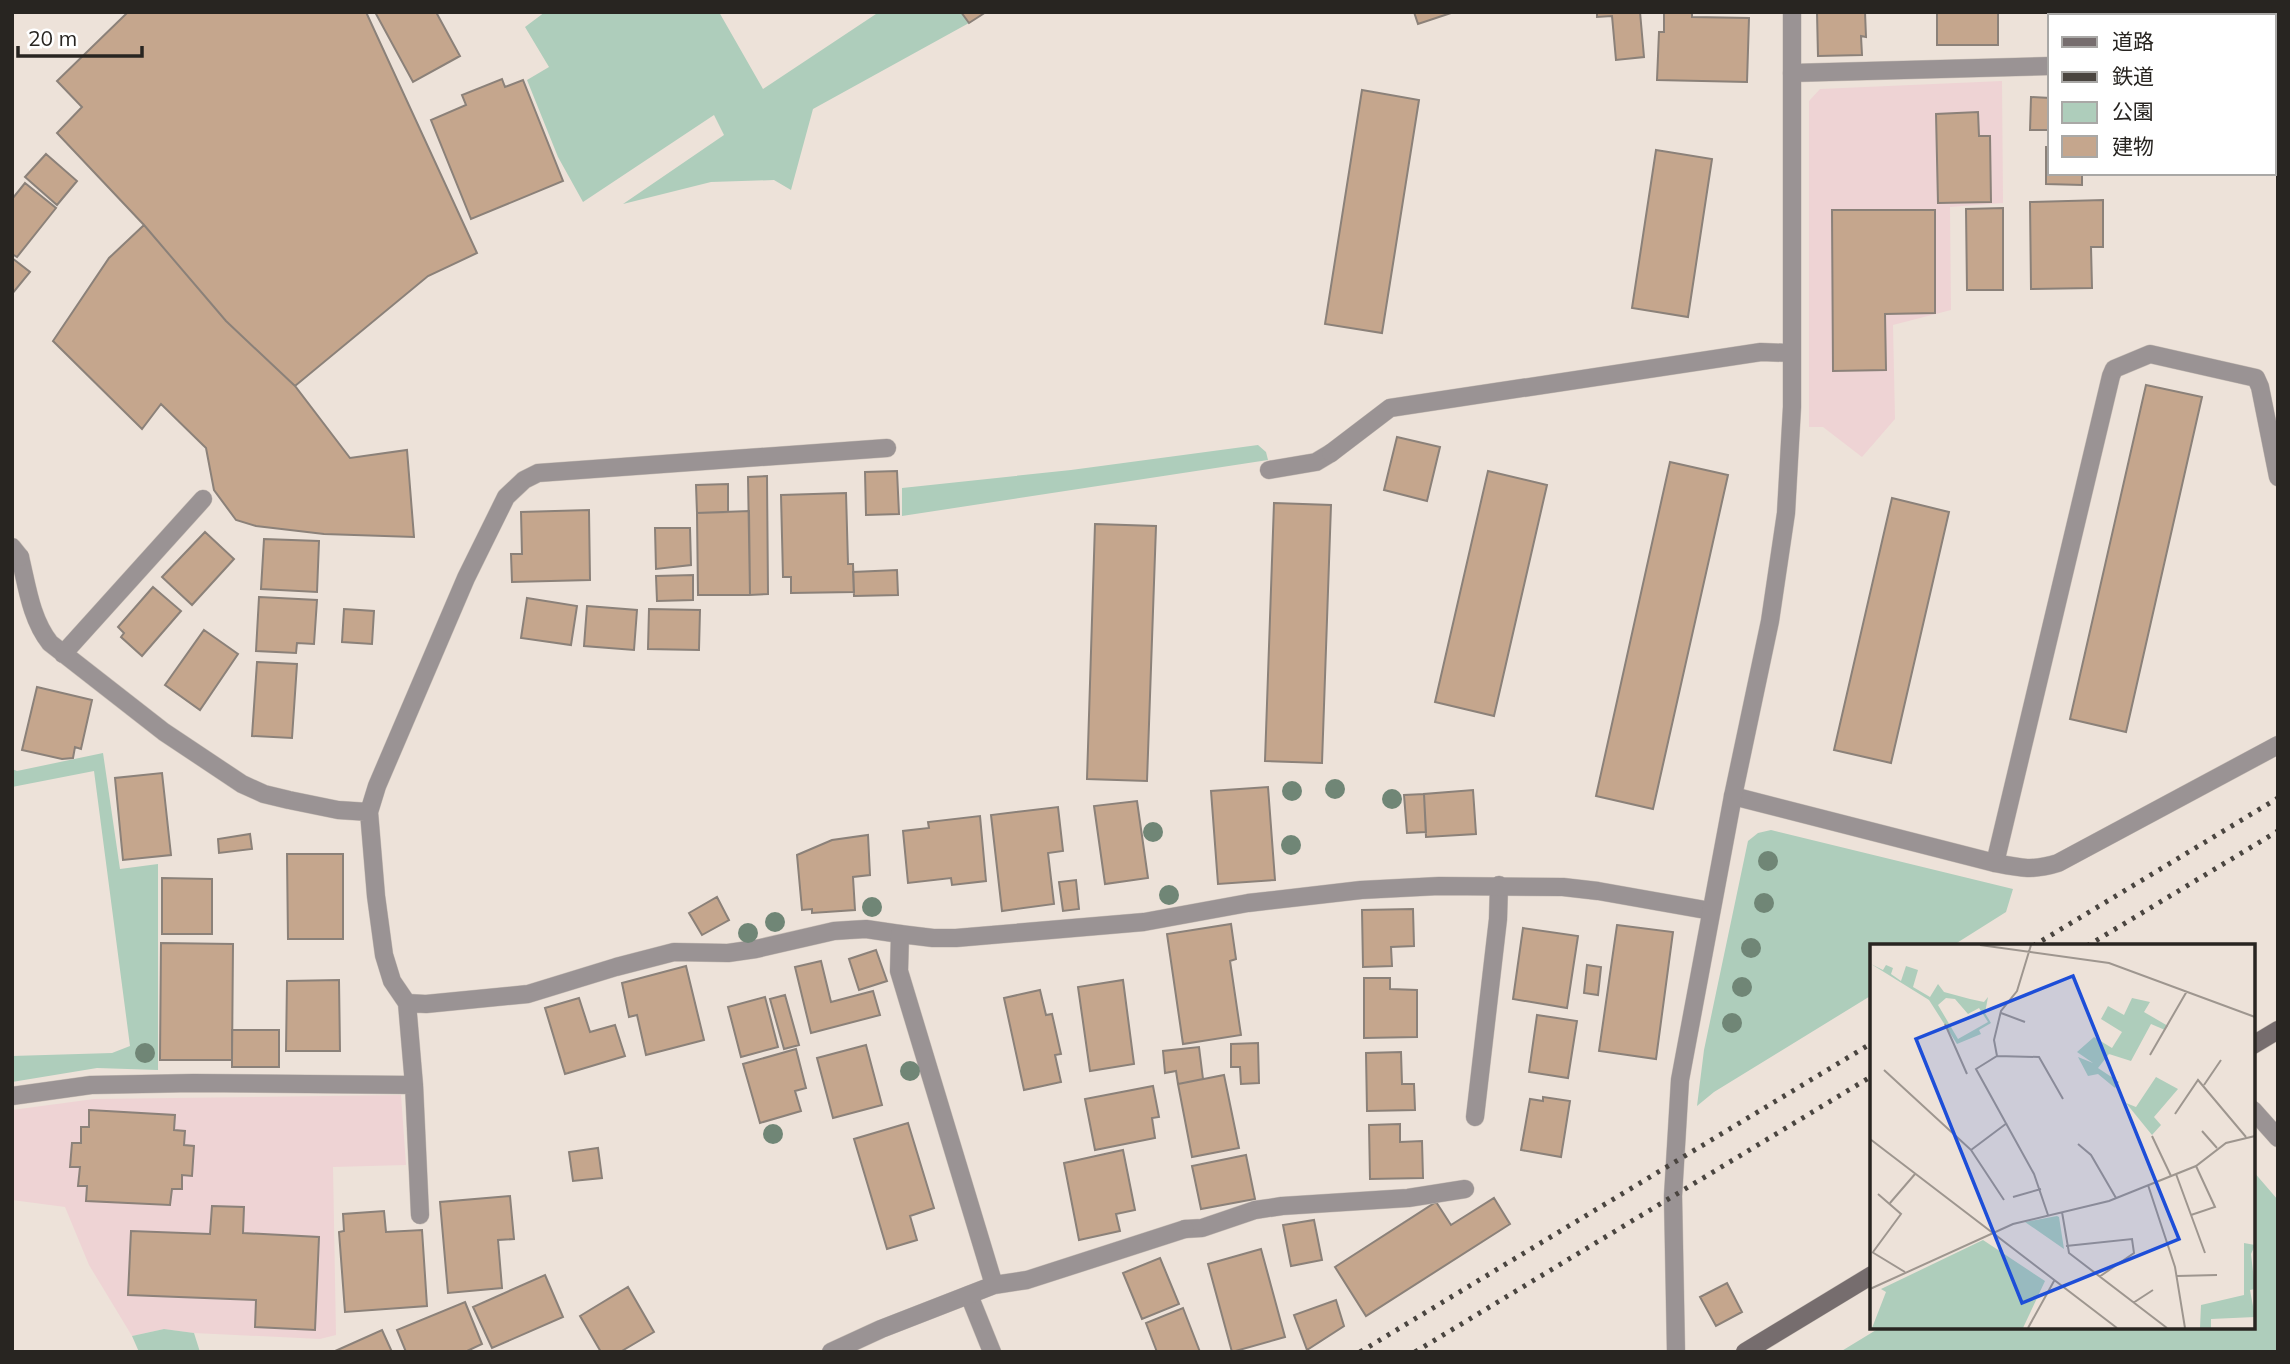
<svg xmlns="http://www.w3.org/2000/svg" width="2290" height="1364" font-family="Mulish,'Noto Sans JP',sans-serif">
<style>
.commercial{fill:#eed3d4}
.green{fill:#aecdbb}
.building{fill:#c5a68d;stroke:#8b8179;stroke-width:2}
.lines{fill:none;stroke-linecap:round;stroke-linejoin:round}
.service-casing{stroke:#cac0b8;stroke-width:19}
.minor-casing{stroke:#cac0b8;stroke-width:19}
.tertiary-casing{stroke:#cac0b8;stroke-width:19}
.secondary-casing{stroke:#cac0b8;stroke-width:19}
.service{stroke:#9a9394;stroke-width:18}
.minor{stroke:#9a9394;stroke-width:18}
.tertiary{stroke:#9a9394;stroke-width:18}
.secondary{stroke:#766d6e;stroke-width:18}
.rail{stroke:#4a4540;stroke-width:5;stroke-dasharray:3.5 7;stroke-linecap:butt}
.tree{fill:#708676}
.inset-road{fill:none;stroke:#9e968f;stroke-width:2}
.view{fill:#1d4ed8;fill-opacity:0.15;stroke:#1d4ed8;stroke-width:3.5}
.inset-edge{fill:none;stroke:#282521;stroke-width:3.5}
</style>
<rect width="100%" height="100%" fill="#ede2d9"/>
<path class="commercial" d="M2002,81L2003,203L1950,207L1951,310L1893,325L1895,419L1862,457L1823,427H1809V101L1820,89Z
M401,1095L406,1165L333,1167L336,1335L320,1339L194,1333L164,1329L132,1336L89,1265L65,1207L12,1200V1110L94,1099Z"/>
<path class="green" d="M545,12H719L763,89L879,12H961L969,23L813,109L791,190L774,180L711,182L623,204L724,135L714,115L583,202L558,157L527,80L549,67L525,27Z
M1258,445L1266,452L1268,460L902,516V488L1071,470Z
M103,753L120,869L158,864V1070L97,1068L12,1082V1056L112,1053L130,1046L94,771L12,787V769L17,771Z
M1771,830L2013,889L2006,912L1952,946H1872V995L1714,1092L1697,1106L1704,1050L1748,841L1758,833Z
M2253,1171L2278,1200V1352H1840L1881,1327H2253Z
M164,1329L194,1333L200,1352H139L132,1336Z"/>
<path class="building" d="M128,12H366L477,253L428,276L295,386L226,321L144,225L57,133L82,107L57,81Z
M375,12H436L460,56L413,82Z
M961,12H986L969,23Z
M1414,12H1454L1418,24Z
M1597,12H1640L1644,57L1616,60L1612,16L1597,17Z
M1664,12H1692V17L1749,18L1747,82L1657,80L1659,32H1664Z
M1817,12H1865L1866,37L1861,36L1862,55L1818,56Z
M1937,12H1998V45H1937Z
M2068,12H2120V16Z
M2148,12H2194V16H2148Z
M2243,12H2278V46H2274V16H2243Z
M502,79L505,87L523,80L563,181L471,219L431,120L466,105L462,95Z
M1362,90L1419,100L1382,333L1325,324Z
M2031,97L2050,98V130H2030Z
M1978,112L1979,136H1990L1991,202L1938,203L1936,114Z
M2046,147H2050V173H2082V185L2046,184Z
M1656,150L1712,159L1688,317L1632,308Z
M46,154L77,181L57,205L25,177Z
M25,183L56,208L17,257L12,254V199Z
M2103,200V247H2091L2092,288L2031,289L2030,202Z
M2003,208V290H1967L1966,209Z
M1832,210H1935V313L1885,314L1886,370L1833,371Z
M144,225L226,321L295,386L350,458L407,450L414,537L324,534L256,526L236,520L214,490L206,448L161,404L142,429L53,341L109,258Z
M12,258L30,272L12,294Z
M2146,385L2202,397L2126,732L2070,719Z
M1397,437L1440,447L1427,501L1384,490Z
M1670,462L1728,475L1653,809L1596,796Z
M897,471L899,514L866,515L865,472Z
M1488,471L1547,485L1494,716L1435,702Z
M767,476L768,594L750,595L748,477Z
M728,484V512L697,513L696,485Z
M846,493L848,564H853L854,592L791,593V577H783L781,495Z
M1892,498L1949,512L1891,763L1834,750Z
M1274,503L1331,505L1322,763L1265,761Z
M589,510L590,580L512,582L511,554H522L521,512Z
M749,511L750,595H698L697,513Z
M1095,524L1156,526L1147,781L1087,779Z
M655,528H690L691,565L656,569Z
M205,532L234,559L192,605L162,577Z
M264,539L319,541L317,592L261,589Z
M897,570L898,595L854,596L853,572Z
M693,575V600L657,601L656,576Z
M153,587L181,611L142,656L121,637L124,633L118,627Z
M259,597L317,600L314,644L297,643L296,653L256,651Z
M527,598L577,606L571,645L521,638Z
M587,606L637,610L634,650L584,646Z
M344,609L374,611L372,644L342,642Z
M649,609L700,610L699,650L648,649Z
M204,630L238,654L200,710L165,685Z
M257,662L297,664L292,738L252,736Z
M37,687L92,700L81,749L75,747L73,758L62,759L22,750Z
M162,773L171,855L123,860L115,778Z
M1268,787L1275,880L1218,884L1211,791Z
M1473,790L1476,834L1426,837L1424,794Z
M1424,794L1426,832L1407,833L1404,795Z
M1137,801L1148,878L1105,884L1094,806Z
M1058,807L1063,851L1048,853L1054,904L1002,911L991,815Z
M980,816L986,881L952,885L951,878L908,883L903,831L929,828L928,822Z
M250,834L252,849L219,853L218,839Z
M868,835L870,875L853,877L855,910L812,913V909L802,910L797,855L832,840Z
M287,854H343V939H288Z
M162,878L212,879V934H162Z
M1076,880L1079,909L1063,911L1059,882Z
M717,897L729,920L702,935L689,913Z
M1413,909L1414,946L1391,947L1392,966L1363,967L1362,910Z
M1231,924L1236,959L1230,961L1241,1035L1183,1044L1167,934Z
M1617,925L1673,932L1656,1059L1599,1051Z
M1523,928L1578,936L1567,1008L1513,999Z
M161,943L233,944L232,1060H160Z
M876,950L887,981L859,990L849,959Z
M821,961L831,1002L873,991L880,1015L811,1033L795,967Z
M1587,965L1601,967L1598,995L1584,993Z
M686,966L704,1040L646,1055L637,1015L629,1017L622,983Z
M1364,978H1390V989L1417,990V1037L1364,1038Z
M339,980L340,1051H286L287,981Z
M1123,980L1134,1064L1090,1071L1078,987Z
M1040,990L1046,1015L1052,1014L1061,1054L1055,1055L1061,1082L1024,1090L1004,998Z
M785,995L799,1045L784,1049L770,999Z
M765,997L778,1047L741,1057L728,1007Z
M579,998L590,1032L615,1025L625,1056L565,1074L545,1008Z
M1537,1015L1577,1021L1568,1078L1529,1072Z
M232,1030H279V1067H232Z
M1258,1043L1259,1083L1241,1084L1240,1067H1231V1044Z
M866,1045L882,1105L833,1118L817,1058Z
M1199,1047L1203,1079L1178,1084L1176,1071L1165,1073L1163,1051Z
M796,1049L806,1088L795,1091L801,1111L760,1123L743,1064Z
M1401,1052L1402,1084H1414L1415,1110L1367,1111L1366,1053Z
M1224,1075L1239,1148L1192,1157L1178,1084Z
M1153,1086L1159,1117L1152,1118L1155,1138L1095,1150L1085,1099Z
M1543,1097L1570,1101L1561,1157L1521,1150L1530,1099L1543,1101Z
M89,1110L175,1115L174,1130L185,1131L184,1145L194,1146L192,1176L182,1175V1189H172L170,1205L86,1201L87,1186H78L80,1167H70L72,1143H81V1127H89Z
M908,1123L934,1208L910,1216L917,1240L887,1249L854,1139Z
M1400,1124V1142L1422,1141L1423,1178L1370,1179L1369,1125Z
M598,1148L602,1178L573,1181L569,1152Z
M1123,1150L1135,1210L1116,1214L1120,1231L1079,1240L1064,1163Z
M1246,1155L1255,1199L1201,1209L1192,1166Z
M510,1196L514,1239L498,1240L502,1288L448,1293L440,1202Z
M1494,1198L1510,1224L1366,1316L1335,1267L1436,1202L1451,1225Z
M212,1206L244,1207L243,1233L319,1237L315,1330L255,1327L256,1300L128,1295L131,1231L210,1234Z
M384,1211L386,1232L422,1230L427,1306L345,1312L339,1232L344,1231L343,1214Z
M1314,1220L1322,1260L1291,1266L1283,1225Z
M1261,1249L1285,1337L1232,1352L1208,1264Z
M1160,1258L1179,1304L1142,1319L1123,1273Z
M545,1275L563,1317L492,1348L473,1307Z
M1727,1283L1742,1312L1716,1326L1700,1297Z
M628,1287L654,1332L620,1352H601L580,1316Z
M1336,1300L1344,1326L1307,1350L1294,1315Z
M465,1302L482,1344L465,1352H406L397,1330Z
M1183,1308L1200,1352H1157L1146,1323Z
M382,1330L392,1352H333Z"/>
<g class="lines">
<defs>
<path id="service" d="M1792,73L2050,66
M2274,121H2278
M887,448L538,473L524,480L506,497L466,578L377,786L369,812L376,896L384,955L392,981L407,1003L426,1004L528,994L616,967L674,952L728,953L756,949L834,931L849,930L866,929L900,934
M1269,470L1316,462L1331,453
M20,557C27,586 31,619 50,643L164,732L242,784L264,794L289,800L338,810L369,812
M63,654L203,499
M1995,863L2111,376L2114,369L2150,354L2256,378L2260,387L2278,477
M407,1003L414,1085L420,1215
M12,1096L91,1085L193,1083L414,1085
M1475,1117L1498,919L1499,885
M1185,1229L1202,1228L1255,1210L1282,1206L1408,1198L1465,1189
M969,1295L992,1352"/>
<path id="minor" d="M1331,453L1390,408L1761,352L1791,353
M12,547L20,557
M1733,796L1995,863C2020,868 2033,871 2058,863L2278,745
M2253,1110L2278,1138
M994,1285L1027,1280L1185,1229
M831,1352L881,1329L994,1285L899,971L900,934L933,938H956L1144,922L1248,903L1361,890L1439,886L1563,887L1598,891L1711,911"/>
<path id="tertiary" d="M1676,1352L1673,1196L1680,1080L1733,796L1770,621L1786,513L1792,407V12"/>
<path id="secondary" d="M2253,1045L2278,1030
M1745,1352L1872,1275"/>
</defs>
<use href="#service" class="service-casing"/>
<use href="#minor" class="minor-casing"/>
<use href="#tertiary" class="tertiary-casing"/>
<use href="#secondary" class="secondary-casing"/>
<use href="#service" class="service"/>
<use href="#minor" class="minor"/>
<use href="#tertiary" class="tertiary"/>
<use href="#secondary" class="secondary"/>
<path class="rail" d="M2033,946L2278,798
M2087,946L2278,831
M1360,1352L1872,1043
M1415,1352L1872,1076"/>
</g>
<g class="tree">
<circle cx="1335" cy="789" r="10"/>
<circle cx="1292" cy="791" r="10"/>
<circle cx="1392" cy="799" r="10"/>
<circle cx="1153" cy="832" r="10"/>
<circle cx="1291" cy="845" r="10"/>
<circle cx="1768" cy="861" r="10"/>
<circle cx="1169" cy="895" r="10"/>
<circle cx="1764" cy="903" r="10"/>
<circle cx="872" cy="907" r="10"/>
<circle cx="775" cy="922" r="10"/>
<circle cx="748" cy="933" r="10"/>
<circle cx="1751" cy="948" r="10"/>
<circle cx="1742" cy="987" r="10"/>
<circle cx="1732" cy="1023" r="10"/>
<circle cx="145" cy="1053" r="10"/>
<circle cx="910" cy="1071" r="10"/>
<circle cx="773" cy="1134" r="10"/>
</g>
<g transform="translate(1870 944)">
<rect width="385" height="385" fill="#ede2d9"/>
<path d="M1,20L13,26L16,21L23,24L21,30L31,37L36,22L48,26L43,43L60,53L68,40L74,48L100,55L114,58L118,53L115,69L121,79L109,86L111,90L87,100L59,56ZM76,54L85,55L98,70L109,64L118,78L88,95L68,61ZM262,54L280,58L274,68L298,82L295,86L281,80L261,117L239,110L228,124L249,138L245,144L228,130L218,132L208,113L223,119L207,108L224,93L242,104L252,88L231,75L238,62L254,71ZM286,133L308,145L284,173L291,181L282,191L256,159L266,163ZM189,273L194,305L155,278L187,272ZM113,296L175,337L153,384H2L16,348L11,345ZM374,299L385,301L381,310L385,345L380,346L385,373L341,375V384H330L331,361L374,351Z" fill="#aecdbb" fill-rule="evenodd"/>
<path class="inset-road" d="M110,1L239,19L385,73M131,69L155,78M75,80L97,130M280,111L317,47M127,112L124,96L131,67L147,47L161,1M14,126L101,206L137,179M334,141L351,116M305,170L328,136L376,193M332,187L347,204M282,192L301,232M0,195L247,384M208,200L221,211L246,254M101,206L134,256M306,230L335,309M278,241L305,323L315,384M143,253L171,245M20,259L45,230M192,268L199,309L297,384M178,271L164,230L106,125L127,112L169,113L193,155M321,271L345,263L326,222M196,302L262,295L264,309L229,333M2,308L35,328M3,308L31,270L8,250M307,332L347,331M0,345L143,280L239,257L326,222L356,199L385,192M263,359L283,346M158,384L184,337"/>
<path class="view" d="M203,32L309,295L152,359L46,95Z"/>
<rect width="385" height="385" class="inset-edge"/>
</g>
<rect width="2290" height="1364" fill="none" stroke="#282521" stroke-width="28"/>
<rect x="2048" y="14" width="228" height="161" fill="#ffffff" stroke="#a9a8a6" stroke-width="2"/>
<rect x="2062" y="37" width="35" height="10" fill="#766d6e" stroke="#a9a8a6" stroke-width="2"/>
<text x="2112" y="49" font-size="21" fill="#282521">道路</text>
<rect x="2062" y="72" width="35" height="10" fill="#4a4540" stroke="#a9a8a6" stroke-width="2"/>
<text x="2112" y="84" font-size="21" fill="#282521">鉄道</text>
<rect x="2062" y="102" width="35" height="21" fill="#aecdbb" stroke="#a9a8a6" stroke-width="2"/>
<text x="2112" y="119" font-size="21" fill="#282521">公園</text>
<rect x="2062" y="136" width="35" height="21" fill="#c5a68d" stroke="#a9a8a6" stroke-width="2"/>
<text x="2112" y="154" font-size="21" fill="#282521">建物</text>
<path d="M18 46v10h124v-10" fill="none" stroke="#282521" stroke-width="3.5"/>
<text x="28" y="46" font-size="21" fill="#282521" stroke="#ffffff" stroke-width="5" paint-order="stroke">20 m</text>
</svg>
